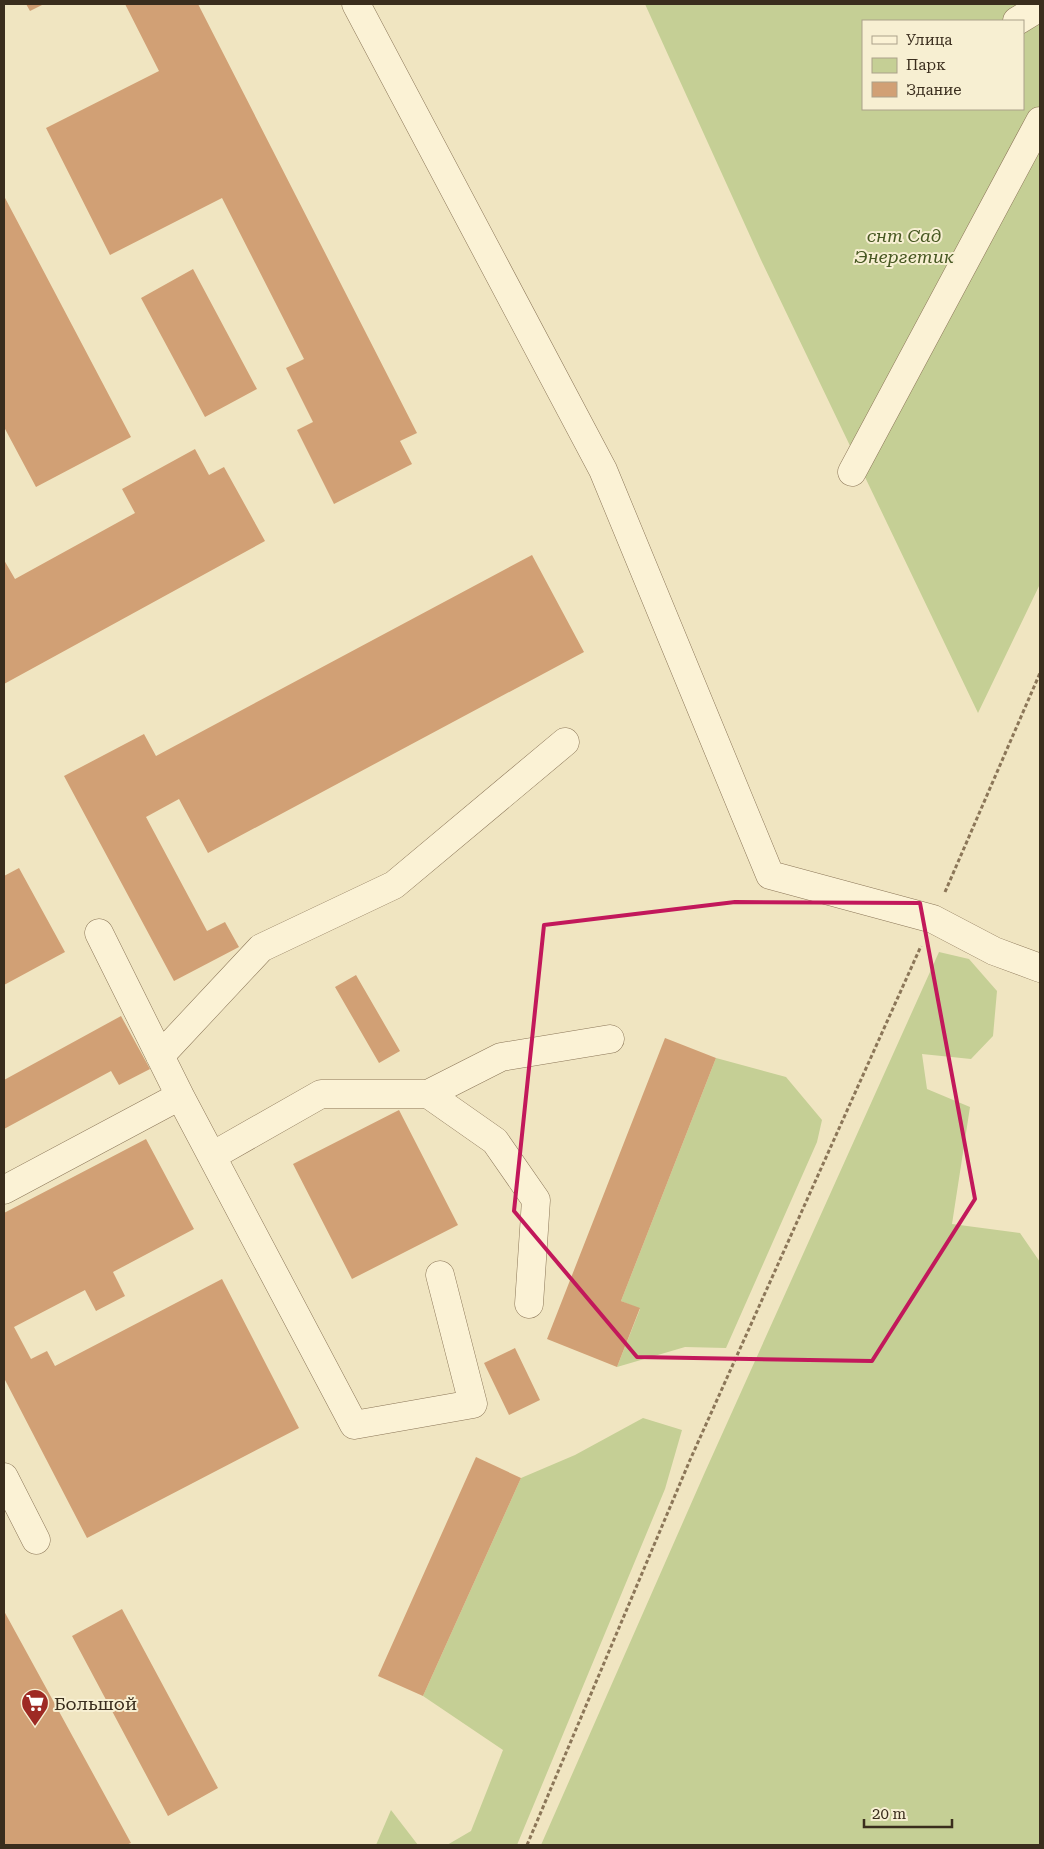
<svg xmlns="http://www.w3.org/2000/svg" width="1044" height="1849" font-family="'Roboto Serif',serif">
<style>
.green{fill:#c5cf95;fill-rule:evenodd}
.building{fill:#d1a075}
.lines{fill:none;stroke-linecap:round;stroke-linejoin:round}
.minor-casing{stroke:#8b7658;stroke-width:29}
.path{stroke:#8b7658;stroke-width:3;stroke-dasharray:4 2.5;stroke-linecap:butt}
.minor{stroke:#fbf2d5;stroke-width:28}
.marked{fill:none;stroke:#c2185b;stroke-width:4;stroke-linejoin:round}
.labels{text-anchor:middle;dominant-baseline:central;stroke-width:4;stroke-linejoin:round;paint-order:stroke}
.park-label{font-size:18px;font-style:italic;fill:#475822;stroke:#f7efd2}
.poi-label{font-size:18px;fill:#3a2d1d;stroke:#f7efd2;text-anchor:start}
</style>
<rect width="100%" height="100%" fill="#f0e5c1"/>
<path class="green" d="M645,4H1040V584L978,713L761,260ZM863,21H1023V109H863Z
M939,952L969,959L997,991L993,1036L971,1059L922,1054L927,1089L970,1107L952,1224L1020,1233L1040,1262V1845H541L705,1472Z
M716,1058L786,1077L822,1120L817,1142L726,1348L685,1347L617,1367L640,1309L621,1301Z
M643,1418L682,1430L665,1489L517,1845H447L471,1831L503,1750L423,1696L521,1478L575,1455Z
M391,1810L418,1845H376Z"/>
<path class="building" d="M26,4H44L30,11Z
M125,4H198L417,433L400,441L412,464L334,504L297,430L313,422L286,368L304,359L222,198L110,255L46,128L159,71Z
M4,196L131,437L36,487L4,427Z
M193,269L257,389L205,417L141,298Z
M195,449L209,475L224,467L265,541L4,684V560L15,579L135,513L122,489Z
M532,555L584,652L208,853L179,799L146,817L207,931L225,922L239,947L174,981L64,776L144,734L156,756Z
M19,868L65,952L4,985V876Z
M356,975L400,1051L379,1063L335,987Z
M121,1016L150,1069L119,1085L111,1071L4,1129V1080Z
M665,1038L716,1058L621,1301L640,1308L617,1367L547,1339Z
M399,1110L458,1225L352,1279L293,1164Z
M146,1139L194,1229L113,1272L125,1296L96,1311L85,1290L14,1327L31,1359L47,1351L55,1366L222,1279L299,1428L87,1538L4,1378V1213Z
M515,1348L540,1400L509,1415L484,1363Z
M476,1457L521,1478L423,1696L378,1676Z
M122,1609L218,1788L168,1816L72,1636Z
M4,1611L131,1843L126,1845H4Z"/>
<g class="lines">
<defs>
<path id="minor" d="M356,4L603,470L770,875L933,919L994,951L1040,968
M1017,21L1040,7
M852,472L1040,121
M99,933L180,1096L354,1425L473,1404L440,1275
M160,1056L261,948L394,885L565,742
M428,1094L501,1057L610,1039
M212,1156L321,1094H428L495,1141L536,1200L529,1304
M4,1190L180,1096
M4,1477L36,1540"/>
</defs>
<use href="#minor" class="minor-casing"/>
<path class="path" d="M945,892L1040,673
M527,1845L690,1460L921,946"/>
<use href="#minor" class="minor"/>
</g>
<path class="marked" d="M735,902L920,903L975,1199L872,1361L637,1357L514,1211L544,925Z"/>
<defs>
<symbol id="supermarket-pin" viewBox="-11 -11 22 30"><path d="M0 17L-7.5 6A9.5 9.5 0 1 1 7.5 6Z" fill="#9e2a24" stroke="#f7efd2"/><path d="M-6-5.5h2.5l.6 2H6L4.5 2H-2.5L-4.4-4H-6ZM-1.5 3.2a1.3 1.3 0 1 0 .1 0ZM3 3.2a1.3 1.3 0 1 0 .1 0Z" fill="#fff"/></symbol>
</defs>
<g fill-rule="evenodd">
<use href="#supermarket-pin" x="19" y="1687" width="32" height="43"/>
</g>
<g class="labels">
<g class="park-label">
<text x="904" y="235">снт Сад<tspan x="904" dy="21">Энергетик</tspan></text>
</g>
<g class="poi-label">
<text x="54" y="1703">Большой</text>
</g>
</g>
<rect width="1044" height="1849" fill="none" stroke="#3a2d1d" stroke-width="10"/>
<rect x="862" y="20" width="162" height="90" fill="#f7efd2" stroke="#aba18a"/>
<rect x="872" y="36" width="25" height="8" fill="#fbf2d5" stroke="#aba18a"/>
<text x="906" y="45" font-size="15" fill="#3a2d1d">Улица</text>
<rect x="872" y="58" width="25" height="15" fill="#c5cf95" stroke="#aba18a"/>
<text x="906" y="70" font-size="15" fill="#3a2d1d">Парк</text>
<rect x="872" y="82" width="25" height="15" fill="#d1a075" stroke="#aba18a"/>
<text x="906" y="95" font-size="15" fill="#3a2d1d">Здание</text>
<path d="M864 1819v8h88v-8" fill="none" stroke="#3a2d1d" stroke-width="2.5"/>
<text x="872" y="1819" font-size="15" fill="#3a2d1d" stroke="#f7efd2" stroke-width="4" paint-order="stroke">20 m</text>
</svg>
